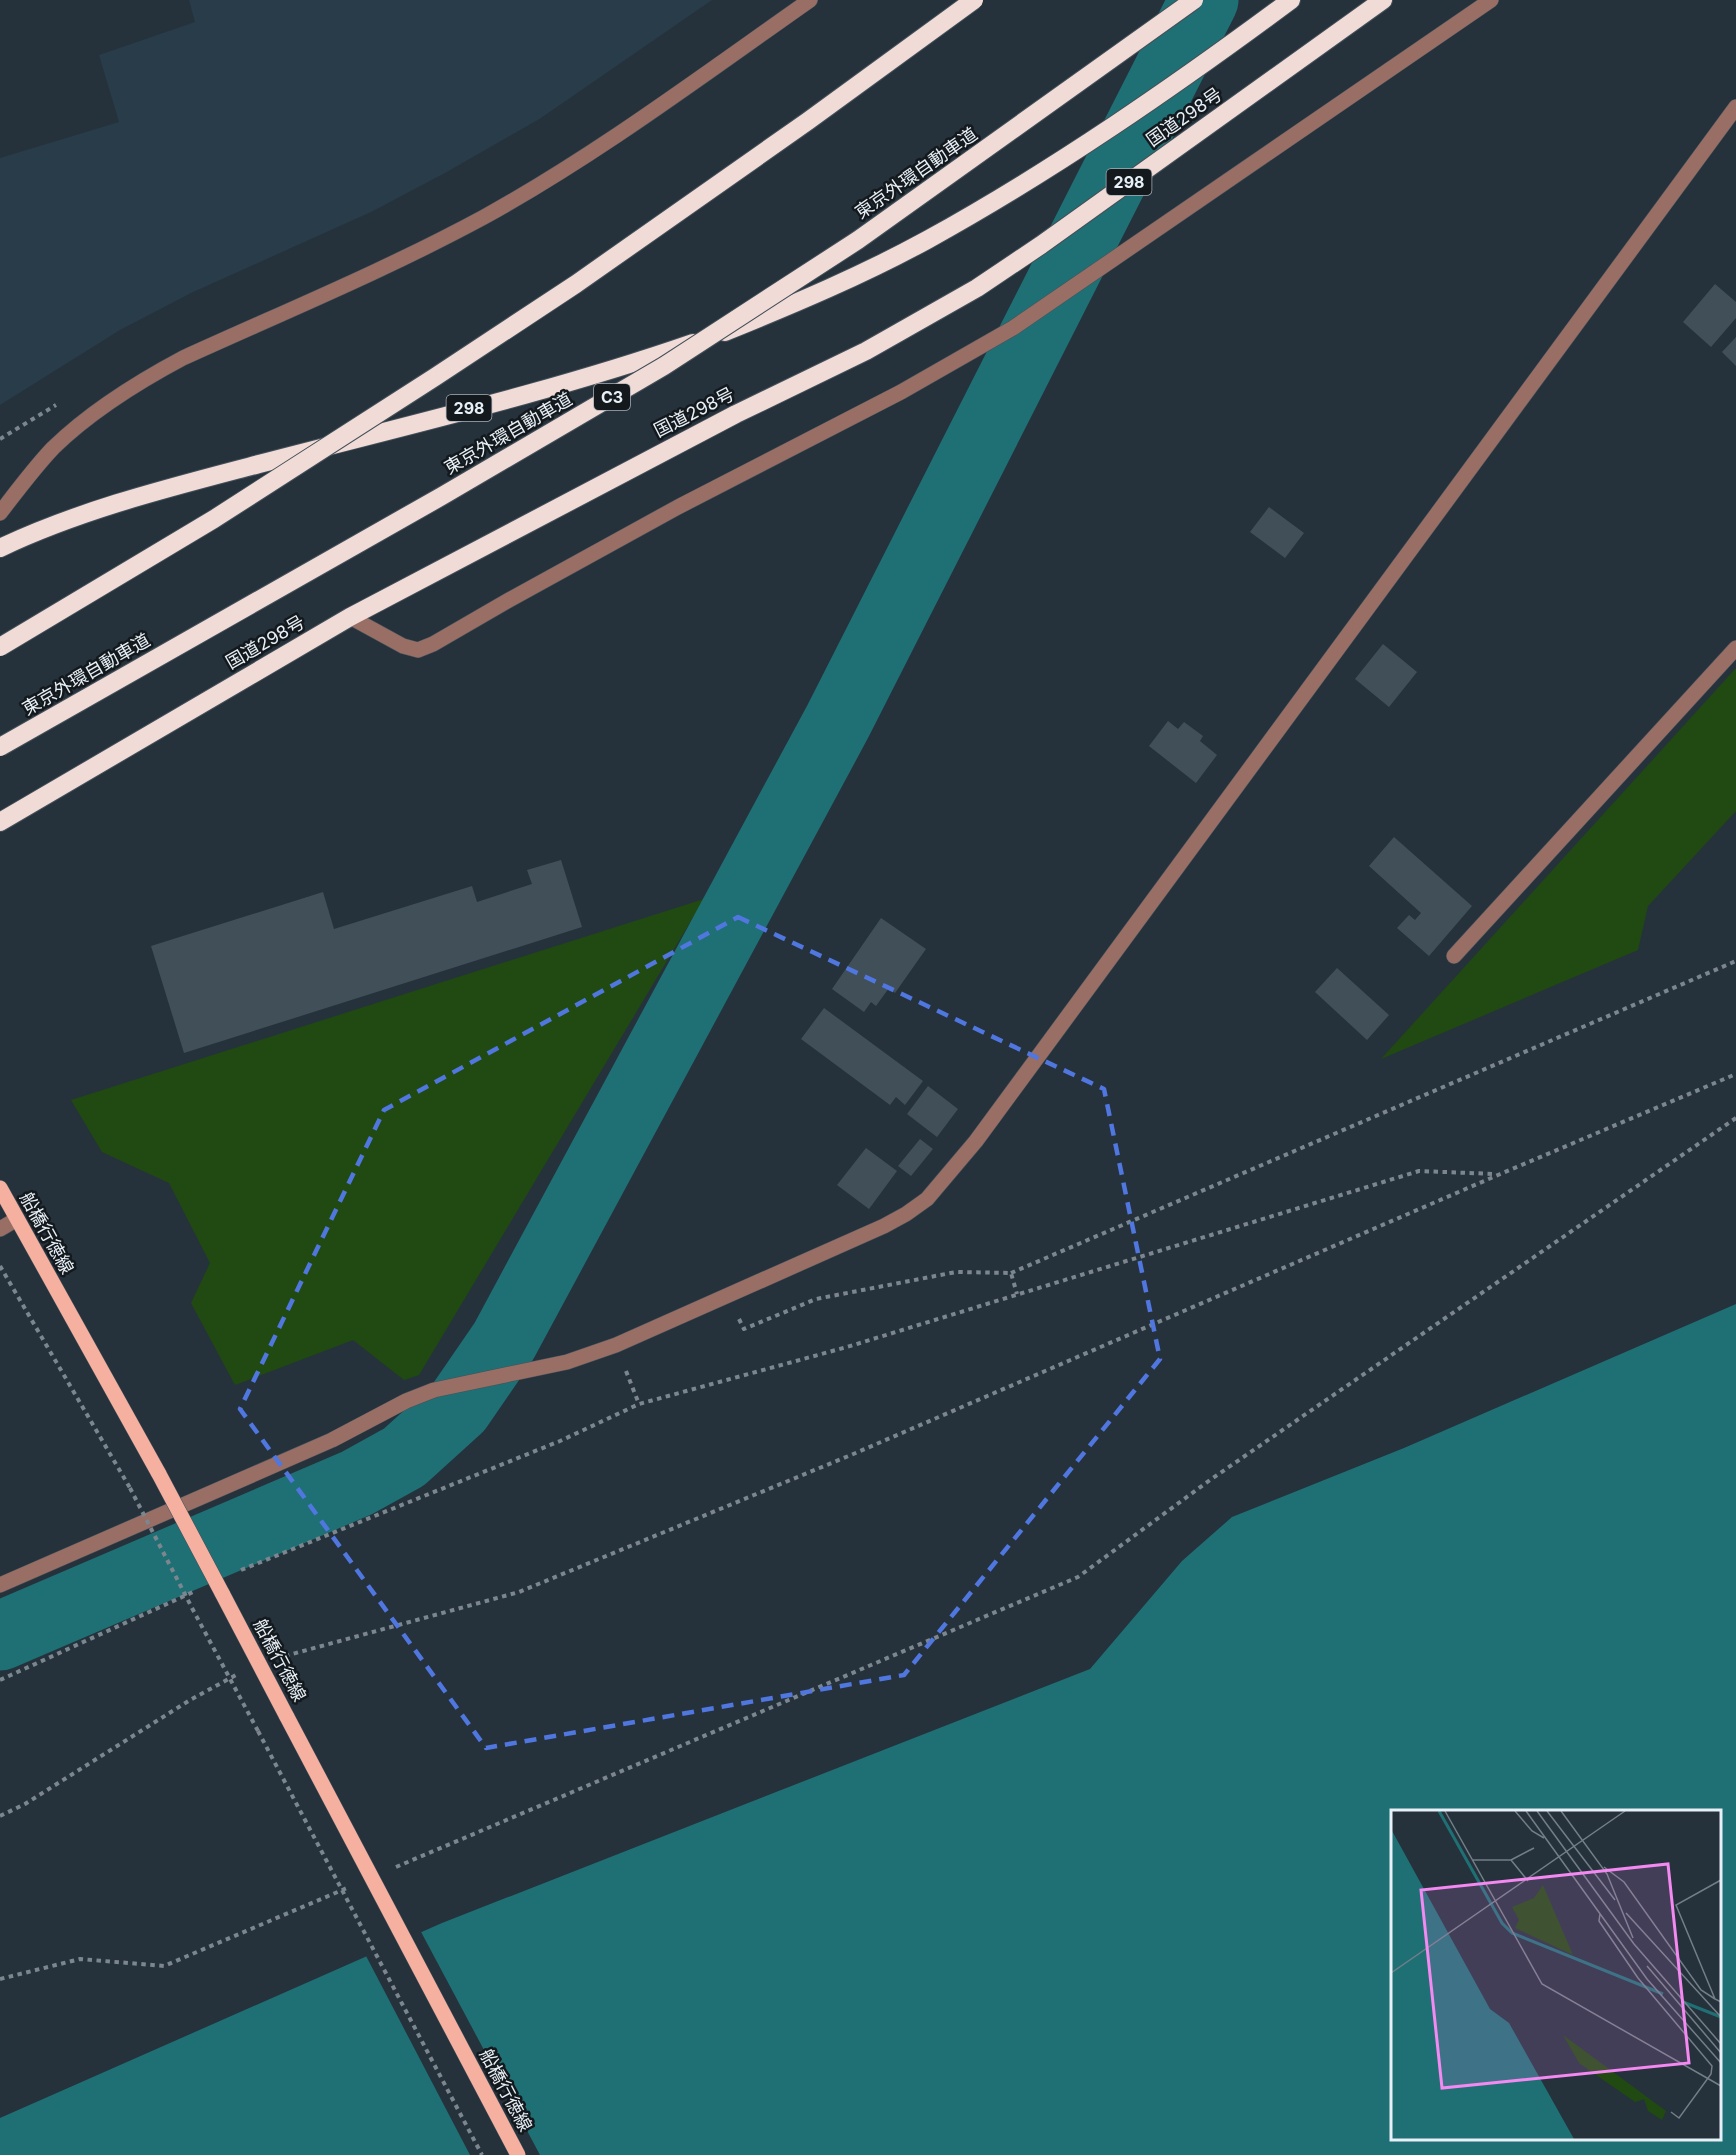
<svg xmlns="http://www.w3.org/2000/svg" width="1736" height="2155" font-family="Inter,'Noto Sans JP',sans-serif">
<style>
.built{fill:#293c4a}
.green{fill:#204a11}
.water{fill:#1f7075;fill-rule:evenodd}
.pier{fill:#25323c}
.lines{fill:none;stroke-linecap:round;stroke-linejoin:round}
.river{stroke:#1f7075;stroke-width:69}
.building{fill:#414f59}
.minor-casing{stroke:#44505a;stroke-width:16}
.major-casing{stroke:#44505a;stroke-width:16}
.highway-casing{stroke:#44505a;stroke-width:20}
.path{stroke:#7c868f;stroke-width:4;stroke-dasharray:4.5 4.5;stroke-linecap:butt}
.minor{stroke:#986e65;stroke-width:15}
.major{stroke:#f5b0a0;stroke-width:15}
.highway{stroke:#f1dbd6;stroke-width:18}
.major-bridge-casing{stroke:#44505a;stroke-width:16;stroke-linecap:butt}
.highway-bridge-casing{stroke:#44505a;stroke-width:20;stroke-linecap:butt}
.path-bridge{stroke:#7c868f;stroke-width:4;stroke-dasharray:4.5 4.5;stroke-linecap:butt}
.major-bridge{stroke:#f5b0a0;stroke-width:15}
.highway-bridge{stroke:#f1dbd6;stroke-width:18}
.marked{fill:none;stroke:#5076e0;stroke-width:4.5;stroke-dasharray:12 8;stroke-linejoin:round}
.labels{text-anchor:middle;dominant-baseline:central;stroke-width:5;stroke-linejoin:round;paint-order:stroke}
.shield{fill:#13191d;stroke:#a8b0b6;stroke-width:1.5}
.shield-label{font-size:16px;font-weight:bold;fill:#e8f0f7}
.street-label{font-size:18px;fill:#e8f0f7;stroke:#13191d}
.inset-river{fill:none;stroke:#1f7075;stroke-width:3}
.inset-road{fill:none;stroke:#737e87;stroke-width:1.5}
.view{fill:#f489f1;fill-opacity:0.15;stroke:#f489f1;stroke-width:3}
.inset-edge{fill:none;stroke:#e8f0f7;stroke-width:3}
</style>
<rect width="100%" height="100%" fill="#25323c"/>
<path class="built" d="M189,0H712L541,118L445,173L371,212L191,293L120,330L0,405V158L119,122L99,55L195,22Z"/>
<path class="green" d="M1736,668V811L1648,906L1638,950L1381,1059Z
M704,899L419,1375L404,1380L353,1340L235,1385L191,1303L210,1263L169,1183L102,1152L71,1100Z"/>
<path class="water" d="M1736,1304V2155H0V2118L442,1923L1090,1669L1182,1561L1232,1517L1404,1448ZM1392,1812H1720V2138H1392Z"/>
<path class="pier" d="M420,1930L540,2155H470L365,1954Z"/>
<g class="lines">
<path class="river" d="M0,1636L357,1483L404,1457L458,1408L504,1341L838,721L1204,0"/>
</g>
<path class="building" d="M1715,284L1736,302V318L1711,347L1683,322Z
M1736,337V366L1722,352Z
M1269,507L1304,533L1285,558L1250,532Z
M1383,644L1417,672L1389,707L1355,679Z
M1168,721L1178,729L1184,722L1203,736L1200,741L1217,755L1196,783L1149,746Z
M1394,837L1472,906L1429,956L1397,928L1409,915L1415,920L1421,913L1369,866Z
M561,860L582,927L184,1053L151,946L323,892L334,929L472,886L477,902L532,884L527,870Z
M881,918L926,949L895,993L889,988L876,1006L871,1002L864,1012L832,989Z
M1337,968L1389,1015L1367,1040L1315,992Z
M824,1008L923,1081L905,1105L896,1097L890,1105L801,1039Z
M928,1086L958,1109L937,1137L907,1114Z
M920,1139L933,1149L911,1176L898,1166Z
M866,1148L897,1171L869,1209L837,1185Z"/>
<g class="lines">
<defs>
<path id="minor" d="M0,513C17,491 34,468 53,448C91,411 136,383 183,358C284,312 386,270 484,217C598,154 703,75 810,0
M350,617L403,646L418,650L433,644L509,600L678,507L901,392L1013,328L1491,0
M1454,956L1736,648
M0,1229L17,1219
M0,1585L332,1440L406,1401L434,1390L567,1362L616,1345L884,1226L906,1214L927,1199L976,1141L1736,107"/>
<path id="major" d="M0,1188L159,1474
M222,1593L287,1717"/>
<path id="highway" d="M725,332C794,304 863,275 927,240C1054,170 1175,86 1291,0
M0,548C82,509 172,487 259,464C404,426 552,392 693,343
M0,822L350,617L736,414L866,351L977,288L1041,245L1383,0"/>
</defs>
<use href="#minor" class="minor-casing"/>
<use href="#major" class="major-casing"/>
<use href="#highway" class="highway-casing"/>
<path class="path" d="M0,439L56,405
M0,1266L130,1488
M1011,1273L1736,961
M739,1319L744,1329L816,1299L956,1272L1011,1273L1017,1294
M626,1371L639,1404
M241,1570L560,1441L639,1404L847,1347L1419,1171L1495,1174
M192,1608L258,1731
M285,1656L519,1592L851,1455L1498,1175L1736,1074
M0,1680L193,1592
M0,1816L25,1804L190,1700L236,1675
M396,1867L1078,1577L1210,1480L1736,1118
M0,1979L80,1959L164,1966L347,1888"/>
<use href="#minor" class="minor"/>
<use href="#major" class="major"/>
<use href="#highway" class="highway"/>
<defs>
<path id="major-bridge" d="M159,1474L222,1593
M287,1717L518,2155"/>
<path id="highway-bridge" d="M0,647L214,519L435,377L576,284L808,121L974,0
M0,747L442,496L664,366L858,240L1194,0"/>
</defs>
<use href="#major-bridge" class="major-bridge-casing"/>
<use href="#highway-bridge" class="highway-bridge-casing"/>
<path class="path-bridge" d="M130,1488L192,1608
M258,1731L482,2155"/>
<use href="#major-bridge" class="major-bridge"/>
<use href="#highway-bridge" class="highway-bridge"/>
</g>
<path class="marked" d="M738,917L1104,1089L1160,1359L904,1675L486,1748L240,1409L384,1110Z"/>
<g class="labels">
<g class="shield">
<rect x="1106.5" y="169" width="45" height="26" rx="4.5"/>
<rect x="594" y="384" width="36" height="26" rx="4.5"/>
<rect x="446.5" y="395" width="45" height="26" rx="4.5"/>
</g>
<g class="shield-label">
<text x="1129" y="182">298</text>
<text x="612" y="397">C3</text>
<text x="469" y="408">298</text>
</g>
<g class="street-label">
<text transform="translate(1184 117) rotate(-35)">国道298号</text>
<text transform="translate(916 173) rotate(-35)">東京外環自動車道</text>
<text transform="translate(694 412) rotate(-27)">国道298号</text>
<text transform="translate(508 433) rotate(-30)">東京外環自動車道</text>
<text transform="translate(265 642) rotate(-30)">国道298号</text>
<text transform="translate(86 674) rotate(-30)">東京外環自動車道</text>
<text transform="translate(47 1233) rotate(61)">船橋行徳線</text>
<text transform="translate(280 1660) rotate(62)">船橋行徳線</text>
<text transform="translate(506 2090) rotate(62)">船橋行徳線</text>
</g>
</g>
<g transform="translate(1391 1810)">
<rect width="330" height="330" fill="#25323c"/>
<path d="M152,75L182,145L124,118L128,110L121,97L143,88ZM172,225L275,301L271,310L257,301L253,289L244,292L188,253Z" fill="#204a11"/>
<path d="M0,19L99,199L118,213L183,329H0Z" fill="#1f7075"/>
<path class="inset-river" d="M48,1L111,113L121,123L272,184M292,192L330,207"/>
<path class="inset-road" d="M54,1L151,174L330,276M124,1L141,21L153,28M135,1L256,169L330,253M146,1L243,134L330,234M156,1L224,90M170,1L216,64L242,128M82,50H120L137,71M120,50L143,38M213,57L233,72L310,180L324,189M330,70L285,95L324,189L330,192M235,103L330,207M209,104L208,111L247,168L321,256L320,264L288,308L280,302M256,156L330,243M0,163L234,1"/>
<path class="view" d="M277,54L298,253L51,278L30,80Z"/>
<rect width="330" height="330" class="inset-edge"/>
</g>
</svg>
